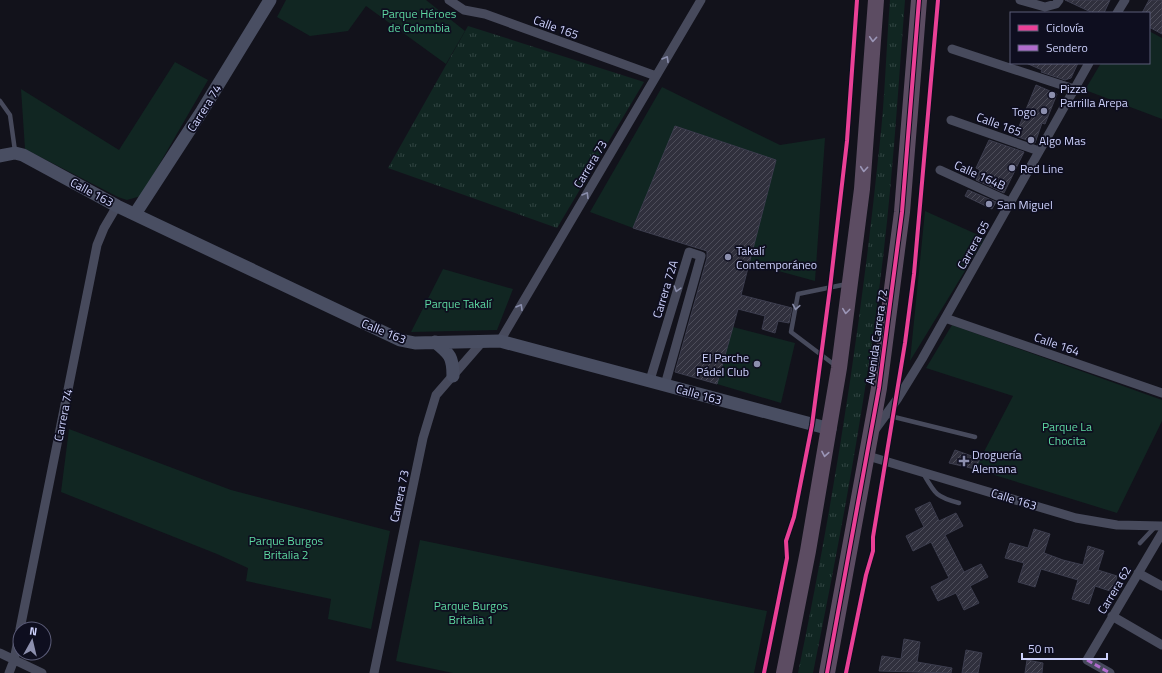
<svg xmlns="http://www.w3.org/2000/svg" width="1162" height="673" font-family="'Titillium Web',sans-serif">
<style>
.grass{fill:url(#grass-tufts)}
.park{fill:#112622}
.building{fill:url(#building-hatch);stroke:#3c3d4e}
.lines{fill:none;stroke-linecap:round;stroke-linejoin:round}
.lane{stroke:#474a5c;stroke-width:4.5}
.street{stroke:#474a5c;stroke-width:9}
.secondary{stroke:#494e62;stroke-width:13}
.highway{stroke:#5c4c62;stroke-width:16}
.quiet{stroke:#b06ccc;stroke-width:3;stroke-dasharray:6 3;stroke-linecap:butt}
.cycleway-casing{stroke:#0e0e1f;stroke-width:6}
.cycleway{stroke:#ea4096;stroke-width:4}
.oneway{stroke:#9b96b7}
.oneway2{stroke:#8a8eac}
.poi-dot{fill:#8c8fae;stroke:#0e0e1f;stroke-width:1.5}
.labels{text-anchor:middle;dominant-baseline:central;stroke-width:3.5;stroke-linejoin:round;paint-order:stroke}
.park-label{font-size:12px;fill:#5ed9a2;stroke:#0e0e1f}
.street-label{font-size:12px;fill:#ced2fd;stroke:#0e0e1f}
.poi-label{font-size:12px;fill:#ced2fd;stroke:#0e0e1f;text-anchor:start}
</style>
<defs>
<pattern id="grass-tufts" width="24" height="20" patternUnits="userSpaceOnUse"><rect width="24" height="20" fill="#112622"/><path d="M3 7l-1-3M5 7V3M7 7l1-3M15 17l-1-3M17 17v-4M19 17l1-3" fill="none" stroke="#324543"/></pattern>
<pattern id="building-hatch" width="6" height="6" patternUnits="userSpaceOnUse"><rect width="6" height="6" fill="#30303d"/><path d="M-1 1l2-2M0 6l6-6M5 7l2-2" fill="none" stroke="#4d4d5a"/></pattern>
</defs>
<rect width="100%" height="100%" fill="#12121b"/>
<path class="grass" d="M890,0H905C900,64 896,127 890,191C875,353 845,514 813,673H798C834,500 861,326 879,150C885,100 886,50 890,0Z
M468,26L644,82L557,228L388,168Z"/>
<path class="park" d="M286,0H426L465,31L446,64L366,6L348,31L310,36L277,17Z
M1149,31L1162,38V119L1085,90L1101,63H1149Z
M175,62L208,80L141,196L127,200L118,197L25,149L21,89L119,150Z
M662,87L780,145L825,138L815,281L749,263L776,160L676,126L633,228L590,212Z
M925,211L985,238L910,361Z
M443,269L513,289L497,330L411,332Z
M952,325L1162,400V421L1117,513L975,469L1013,396L926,368Z
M733,327L795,343L781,403L717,384Z
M69,429L231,490L390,531L371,629L328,619L331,599L246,581L248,568L217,554L61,492Z
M420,540L767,611L754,673H453L396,661Z"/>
<path class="building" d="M1065,0H1110L1104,13H1093Z
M1149,0H1162V34L1149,27V13H1142Z
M1026,63H1078L1071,78L1065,80L1041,72L1042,70Z
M1036,85L1057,94L1045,124L1042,123L1035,143L1013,135L1015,128L1018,129Z
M675,126L776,160L741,295L792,308L789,323L778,321L775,333L762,329L765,316L738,309L717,384L675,372L707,258V251L633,228Z
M989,140L1024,152L1004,193L976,180L980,170L976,168Z
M968,190L996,202L992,209L965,196Z
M955,450L980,459L975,469L949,463Z
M930,502L939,521L956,513L963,526L945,535L964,572L981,564L988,577L970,586L979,603L964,610L956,593L938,601L931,587L949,578L931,542L913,551L906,536L924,527L915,509Z
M1034,529L1050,534L1044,553L1063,560L1083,565L1088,546L1104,551L1098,570L1117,576L1113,592L1095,586L1089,604L1072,599L1078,580L1041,569L1035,587L1018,582L1024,563L1005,558L1010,543L1028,548Z
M904,639L920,642L917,662L952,668L951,673L879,671L882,656L901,659Z
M966,650L982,653L978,673H962Z
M1027,660L1043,663L1042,673H1025Z"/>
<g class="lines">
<path class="lane" d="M0,101L10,115L15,151
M836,366L791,332L798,294L847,284
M886,415L975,437
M923,473C935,494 936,497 959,503
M1140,543L1155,527"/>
<path class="street" d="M449,0L464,10L485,14L656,76
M1020,0L1045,7L1056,4L1059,0
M1117,13L1125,0
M952,49L1074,89
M951,120L1039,151
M940,170L1010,202
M945,318L1162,393
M500,341L701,0
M650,380L689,252L701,256L665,385
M874,431L898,398L922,359L1089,63
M868,456L1076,518L1117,525L1162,526
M1138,573L1162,586
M1112,616L1162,645
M20,629L97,245L104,228L117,206
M0,653L42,673
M9,673L14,660L20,630
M374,673L423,438L436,395L483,341
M1110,673L1087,660L1162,533"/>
<path class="secondary" d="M0,156L15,153L23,155L117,206L400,340L415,343L500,341L830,429
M135,214L202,111L270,0
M435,342C450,354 453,357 453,376"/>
<path class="highway" d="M784,673L808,551L839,368L862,189L876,0
M827,673L879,388L902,212L919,0"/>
<path class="quiet" d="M1087,660L1110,673"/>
<defs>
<path id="cycleway" d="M764,673L787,558L786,541L794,517L812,425L830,288L847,141L857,0
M827,673L879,388L902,212L919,0
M846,673L866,575L873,551V537L905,343L914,274L938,0"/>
</defs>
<use href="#cycleway" class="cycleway-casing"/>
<use href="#cycleway" class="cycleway"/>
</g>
<defs><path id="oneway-chevron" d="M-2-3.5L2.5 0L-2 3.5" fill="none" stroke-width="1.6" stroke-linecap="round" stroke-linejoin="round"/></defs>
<g class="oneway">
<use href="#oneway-chevron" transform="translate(873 39) rotate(94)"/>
<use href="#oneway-chevron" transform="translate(864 169) rotate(95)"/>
<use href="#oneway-chevron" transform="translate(846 311) rotate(97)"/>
<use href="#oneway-chevron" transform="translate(825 454) rotate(100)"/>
</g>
<g class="oneway2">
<use href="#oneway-chevron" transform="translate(666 59) rotate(-60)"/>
<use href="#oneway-chevron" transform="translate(586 195) rotate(-59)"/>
<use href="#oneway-chevron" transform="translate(677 289) rotate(107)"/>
<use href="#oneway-chevron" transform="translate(520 307) rotate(-60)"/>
<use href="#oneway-chevron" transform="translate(796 307) rotate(100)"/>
</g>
<g class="poi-dot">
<circle cx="1052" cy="95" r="4"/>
<circle cx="1044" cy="111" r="4"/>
<circle cx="1031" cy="140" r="4"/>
<circle cx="1012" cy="168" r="4"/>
<circle cx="989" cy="204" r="4"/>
<circle cx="728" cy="257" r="4"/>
<circle cx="757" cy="364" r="4"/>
<path d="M962 455h4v4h4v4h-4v4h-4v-4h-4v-4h4z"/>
</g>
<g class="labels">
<g class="park-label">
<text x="419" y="13">Parque Héroes<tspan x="419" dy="14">de Colombia</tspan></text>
<text x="458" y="303">Parque Takalí</text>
<text x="1067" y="426">Parque La<tspan x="1067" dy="14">Chocita</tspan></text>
<text x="286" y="540">Parque Burgos<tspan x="286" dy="14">Britalia 2</tspan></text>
<text x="471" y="605">Parque Burgos<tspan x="471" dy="14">Britalia 1</tspan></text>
</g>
<g class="street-label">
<text transform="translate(556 27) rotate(20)">Calle 165</text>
<text transform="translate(204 108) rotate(-58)">Carrera 74</text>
<text transform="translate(999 124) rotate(20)">Calle 165</text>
<text transform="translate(590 164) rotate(-59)">Carrera 73</text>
<text transform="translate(980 175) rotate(24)">Calle 164B</text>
<text transform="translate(92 192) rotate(28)">Calle 163</text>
<text transform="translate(973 245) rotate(-61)">Carrera 65</text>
<text transform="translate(665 289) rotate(-73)">Carrera 72A</text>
<text transform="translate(384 331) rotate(22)">Calle 163</text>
<text transform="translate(876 337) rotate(-82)">Avenida Carrera 72</text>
<text transform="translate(1057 344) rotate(19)">Calle 164</text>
<text transform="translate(699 394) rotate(15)">Calle 163</text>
<text transform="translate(63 415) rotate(-79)">Carrera 74</text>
<text transform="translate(399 496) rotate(-78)">Carrera 73</text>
<text transform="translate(1014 499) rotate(17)">Calle 163</text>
<text transform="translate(1114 590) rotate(-59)">Carrera 62</text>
</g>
<g class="poi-label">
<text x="1060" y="88">Pizza<tspan x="1060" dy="14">Parrilla Arepa</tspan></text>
<text x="1036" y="111" text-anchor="end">Togo</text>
<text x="1039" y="140">Algo Mas</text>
<text x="1020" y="168">Red Line</text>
<text x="997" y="204">San Miguel</text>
<text x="736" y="250">Takalí<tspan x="736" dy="14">Contemporáneo</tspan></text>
<text x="749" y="357" text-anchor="end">El Parche<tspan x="749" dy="14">Pádel Club</tspan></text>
<text x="972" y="454">Droguería<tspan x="972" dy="14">Alemana</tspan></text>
</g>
</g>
<rect x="1010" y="12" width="140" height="52" fill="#0e0e1f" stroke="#5b5c78"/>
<rect x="1018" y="25" width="20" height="6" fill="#ea4096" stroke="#5b5c78"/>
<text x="1046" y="32" font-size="12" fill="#ced2fd">Ciclovía</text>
<rect x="1018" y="45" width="20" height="6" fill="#b06ccc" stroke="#5b5c78"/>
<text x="1046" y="52" font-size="12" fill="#ced2fd">Sendero</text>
<g transform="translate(32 641) rotate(8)"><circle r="19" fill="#0e0e1f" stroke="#5b5c78"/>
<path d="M0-3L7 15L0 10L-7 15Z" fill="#8c8fae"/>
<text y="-6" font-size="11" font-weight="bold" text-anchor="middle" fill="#ced2fd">N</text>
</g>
<path d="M1022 653v6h85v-6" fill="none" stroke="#ced2fd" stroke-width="2"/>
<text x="1028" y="653" font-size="12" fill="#ced2fd" stroke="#0e0e1f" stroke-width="3" paint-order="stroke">50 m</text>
</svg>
